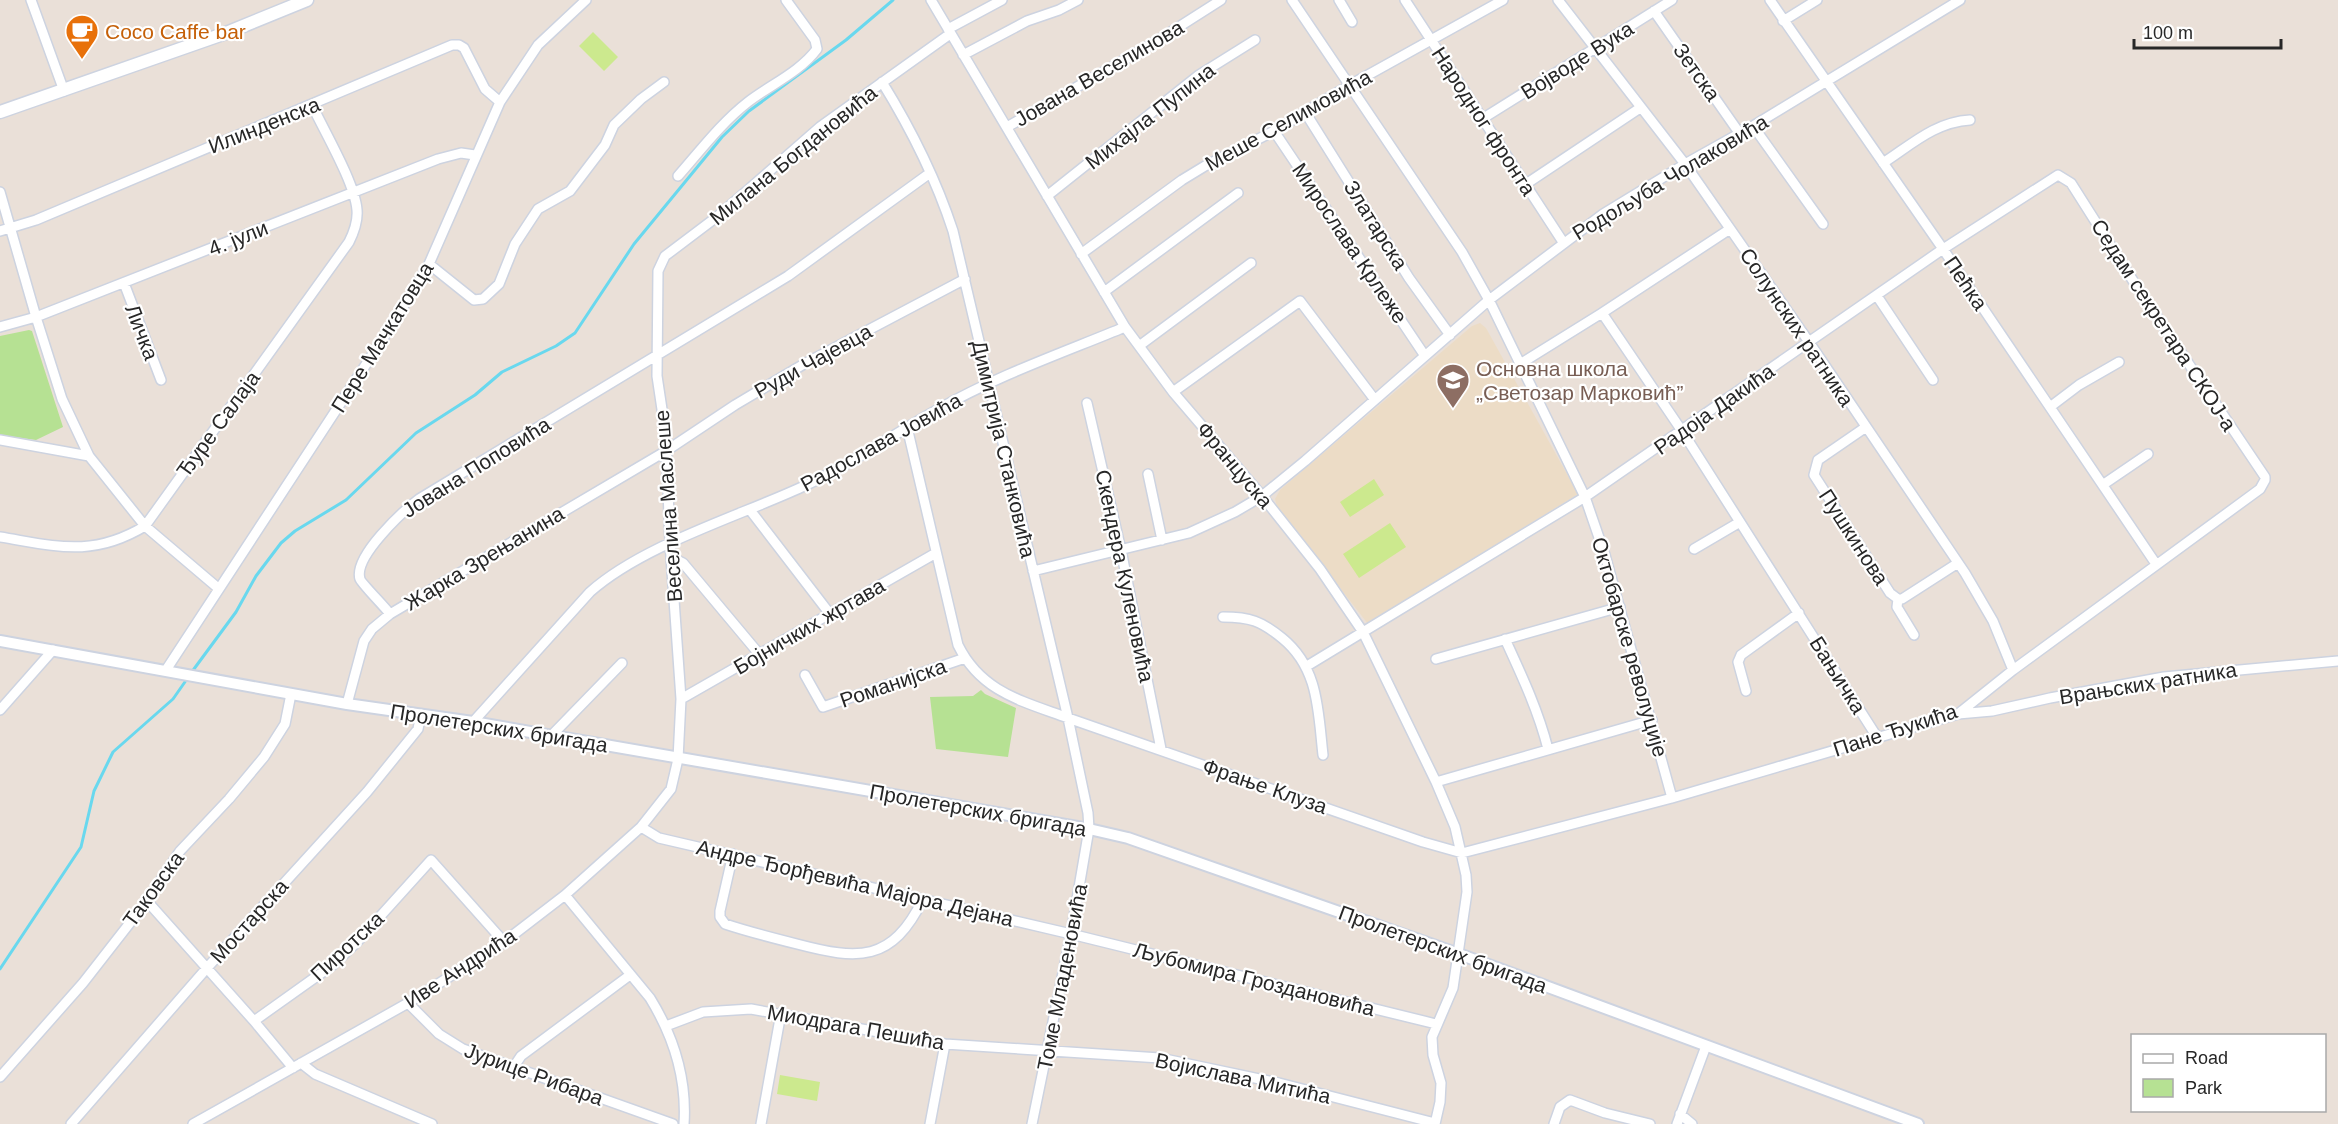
<svg xmlns="http://www.w3.org/2000/svg" width="2338" height="1124" font-family="Helvetica,sans-serif">
<style>
.education{fill:#ecdcc6}
.green{fill:#b6e193}
.pitch{fill:#cce98e}
.lines{fill:none;stroke-linecap:round;stroke-linejoin:round}
.stream{stroke:#69d8ee;stroke-width:3}
.minor-casing{stroke:#cdd3e0;stroke-width:12}
.tertiary-casing{stroke:#cdd3e0;stroke-width:14}
.secondary-casing{stroke:#cdd3e0;stroke-width:15}
.minor{stroke:#fff;stroke-width:9}
.tertiary{stroke:#fff;stroke-width:10}
.secondary{stroke:#fff;stroke-width:12}
.labels{text-anchor:middle;dominant-baseline:central;stroke-width:4.5;stroke-linejoin:round;paint-order:stroke}
.food-label{font-size:21px;fill:#c56008;stroke:#fff;text-anchor:start}
.street-label{font-size:21px;fill:#272727;stroke:#fff}
.education-label{font-size:21px;fill:#785e54;stroke:#fff;text-anchor:start}
</style>
<rect width="100%" height="100%" fill="#eae0d8"/>
<path class="education" d="M1480,323L1486,328L1578,494L1368,624L1277,507L1275,499L1280,490L1472,326Z"/>
<path class="green" d="M29,330L32,331L63,427L36,440L0,435V336Z
M981,690L985,694L1016,708L1008,757L936,749L930,697L973,696Z"/>
<path class="pitch" d="M593,32L618,57L604,71L579,46Z
M1374,479L1384,495L1350,517L1340,502Z
M1390,523L1406,547L1359,578L1343,554Z
M780,1075L820,1082L817,1101L777,1094Z"/>
<g class="lines">
<path class="stream" d="M191,673L236,612L256,576L281,543L295,531L346,500L416,433L475,395L502,372L556,346L575,333L634,244L722,137L749,111L846,40L893,0
M0,969L81,847L94,791L113,752L173,699L187,679"/>
<defs>
<path id="minor" d="M31,0L64,91
M931,0L1125,327L1173,392L1262,496L1320,569L1363,632L1436,782L1455,827L1466,875L1467,892L1453,988L1432,1037L1433,1055L1441,1083L1440,1102L1435,1124
M1292,0L1462,252L1489,300L1585,497L1605,555L1672,798
M1339,0L1352,22
M1405,0L1563,242
M1558,0L1685,164L1809,342L1965,573L1993,621L2013,670
M1770,0L1943,249L2156,564
M1654,11L1740,134
M1783,21L1817,0
M948,29L1002,0
M963,55L1027,21L1059,10L1078,0
M882,82C911,129 936,179 953,231L1068,718L1088,813L1089,829L1071,934L1032,1124
M1305,112L1409,278L1450,335
M1482,119L1672,0
M1753,126L1823,224
M1007,127L1152,44L1221,0
M1274,131L1425,356
M1883,163C1911,145 1935,122 1970,120
M678,176C700,151 721,123 748,102C770,85 800,72 817,49L815,40L786,0
M1526,184L1640,108
M0,192L36,317L62,399L89,456L145,526L218,588
M1047,196L1199,75L1255,40
M0,231L36,220L452,45H459L464,48L485,89L500,102
M1081,254L1182,180L1205,166L1274,131L1350,85L1503,0
M429,264L474,300L483,299L499,284L515,244L538,209L570,191L605,145L614,125L641,99L664,82
M124,283L161,380
M1104,292L1238,193
M1877,296L1933,380
M1602,313L1682,431L1877,737
M0,327L36,317L438,159L461,153L475,155
M1139,346L1251,263
M1520,364L1602,313L1730,229
M1173,392L1300,301L1375,400
M1087,403L1121,550L1161,749
M2050,407L2079,385L2119,362
M907,427L958,645C981,692 1022,701 1068,718L1423,842L1462,853L1672,798L1958,714L2013,670L2260,489L2265,480V477L2137,287L2071,183L2058,175L1943,249L1585,497L1307,666
M1866,427L1818,460L1814,475L1890,593L1898,599H1902L1958,563
M0,440L89,456
M1148,474L1162,540
M2104,484L2148,454
M750,510L830,614
M0,537C56,546 92,558 145,526L349,242C354,232 358,221 357,210C355,183 324,131 312,105
M1694,549L1740,522
M671,557L683,563L760,655
M1033,571L1189,533L1235,512L1262,496L1305,461L1489,300L1603,214L1685,164L1753,126L1960,0
M1898,599L1897,607L1914,635
M390,614C385,607 361,583 360,579C353,557 403,511 419,499L788,276L930,173
M1223,617C1250,617 1261,621 1282,638C1319,668 1318,711 1323,755
M1505,639C1522,676 1538,710 1548,749
M1436,659L1620,607
M166,670L395,320L429,264L500,102L538,45L586,0
M805,675L823,707L965,658
M1746,691L1738,662L1741,655L1799,613
M681,699L936,553
M347,704L364,641L372,629L390,614L666,451L735,405L804,364L965,279
M0,710L53,650
M1958,714L1992,711L2050,698L2164,677L2338,661
M473,722L590,592C643,545 737,517 802,487C849,466 892,435 937,410C996,376 1062,353 1125,327
M551,736L622,663
M1436,782L1652,720
M641,827L659,838L1071,934L1436,1024
M733,854L720,911V917L725,924C749,932 773,938 797,944C858,960 892,963 923,899
M565,895L650,998C674,1037 687,1078 684,1124
M147,901L254,1021L293,1068
M408,1003L439,1034L463,1049L673,1124
M254,1021L334,964L357,942L431,860L504,942
M666,1026L703,1012L751,1009L945,1044L1160,1058L1279,1083L1435,1123
M301,1063L315,1074L432,1124
M513,1068L521,1056L630,975
M0,1077L83,983L147,901L180,851L229,799L264,757L285,724L291,694
M1680,1114L1692,1124
M71,1124L206,969L367,792L418,729L421,714
M193,1124L408,1003L504,942L565,895L641,827L671,789L678,759L681,699L670,543L666,436L657,376L658,271L665,256L718,216L820,127L950,34
M761,1124L781,1013
M930,1124L945,1044
M1554,1124L1560,1107L1570,1100L1605,1113L1650,1124
M1677,1124L1706,1046"/>
<path id="tertiary" d="M0,641L347,704L473,722L1089,829L1128,838L1459,954L1918,1124"/>
<path id="secondary" d="M0,112L226,33L307,0"/>
</defs>
<use href="#minor" class="minor-casing"/>
<use href="#tertiary" class="tertiary-casing"/>
<use href="#secondary" class="secondary-casing"/>
<use href="#minor" class="minor"/>
<use href="#tertiary" class="tertiary"/>
<use href="#secondary" class="secondary"/>
</g>
<defs>
<symbol id="cafe-pin" viewBox="-11 -11 22 30"><path d="M0 17L-7.5 6A9.5 9.5 0 1 1 7.5 6Z" fill="#e8710a" stroke="#fff"/><path d="M-5.5-4.5H6V0H3Q3 3.5 0 3.5H-2.5Q-5.5 3.5-5.5 0ZM3-3.2v2h1.7v-2ZM-6 4.5H4V6H-6Z" fill="#fff"/></symbol>
<symbol id="school-pin" viewBox="-11 -11 22 30"><path d="M0 17L-7.5 6A9.5 9.5 0 1 1 7.5 6Z" fill="#8d6e63" stroke="#fff"/><path d="M0-5L7-2L0 1L-7-2ZM-4 1L0 2.5L4 1V4Q0 6-4 4Z" fill="#fff"/></symbol>
</defs>
<g fill-rule="evenodd">
<use href="#cafe-pin" x="63" y="12" width="38" height="52"/>
<use href="#school-pin" x="1434" y="361" width="38" height="52"/>
</g>
<g class="labels">
<g class="food-label">
<text x="105" y="31">Coco Caffe bar</text>
</g>
<g class="street-label">
<text transform="translate(1577 60) rotate(-32)">Војводе Вука</text>
<text transform="translate(1697 72) rotate(55)">Зетска</text>
<text transform="translate(1099 73) rotate(-30)">Јована Веселинова</text>
<text transform="translate(1150 116) rotate(-38)">Михајла Пупина</text>
<text transform="translate(1288 120) rotate(-29)">Меше Селимовића</text>
<text transform="translate(1484 121) rotate(57)">Народног фронта</text>
<text transform="translate(264 125) rotate(-22)">Илинденска</text>
<text transform="translate(793 155) rotate(-39)">Милана Богдановића</text>
<text transform="translate(1670 177) rotate(-31)">Родољуба Чолаковића</text>
<text transform="translate(1376 225) rotate(58)">Златарска</text>
<text transform="translate(238 238) rotate(-22)">4. јули</text>
<text transform="translate(1350 243) rotate(56)">Мирослава Крлеже</text>
<text transform="translate(1966 283) rotate(56)">Пећка</text>
<text transform="translate(2164 325) rotate(57)">Седам секретара СКОЈ-а</text>
<text transform="translate(1797 327) rotate(56)">Солунских ратника</text>
<text transform="translate(142 332) rotate(69)">Личка</text>
<text transform="translate(382 337) rotate(-58)">Пере Мачкатовца</text>
<text transform="translate(813 361) rotate(-29)">Руди Чајевца</text>
<text transform="translate(1714 409) rotate(-35)">Радоја Дакића</text>
<text transform="translate(218 424) rotate(-54)">Ђуре Салаја</text>
<text transform="translate(881 442) rotate(-29)">Радослава Јовића</text>
<text transform="translate(1004 449) rotate(77)">Димитрија Станковића</text>
<text transform="translate(1235 465) rotate(50)">Француска</text>
<text transform="translate(476 467) rotate(-32)">Јована Поповића</text>
<text transform="translate(668 506) rotate(-94)">Веселина Маслеше</text>
<text transform="translate(1854 537) rotate(57)">Пушкинова</text>
<text transform="translate(484 558) rotate(-31)">Жарка Зрењанина</text>
<text transform="translate(1125 576) rotate(78)">Скендера Куленовића</text>
<text transform="translate(809 626) rotate(-30)">Бојничких жртава</text>
<text transform="translate(1630 647) rotate(74)">Октобарске револуције</text>
<text transform="translate(1838 675) rotate(58)">Бањичка</text>
<text transform="translate(893 683) rotate(-19)">Романијска</text>
<text transform="translate(2148 683) rotate(-9)">Врањских ратника</text>
<text transform="translate(499 728) rotate(9)">Пролетерских бригада</text>
<text transform="translate(1895 730) rotate(-18)">Пане Ђукића</text>
<text transform="translate(1265 786) rotate(19)">Фрање Клуза</text>
<text transform="translate(978 810) rotate(10)">Пролетерских бригада</text>
<text transform="translate(855 883) rotate(13)">Андре Ђорђевића Мајора Дејана</text>
<text transform="translate(153 889) rotate(-54)">Таковска</text>
<text transform="translate(249 921) rotate(-48)">Мостарска</text>
<text transform="translate(347 946) rotate(-43)">Пиротска</text>
<text transform="translate(1443 949) rotate(20)">Пролетерских бригада</text>
<text transform="translate(460 968) rotate(-33)">Иве Андрића</text>
<text transform="translate(1062 977) rotate(-79)">Томе Младеновића</text>
<text transform="translate(1254 979) rotate(14)">Љубомира Гроздановића</text>
<text transform="translate(856 1027) rotate(10)">Миодрага Пешића</text>
<text transform="translate(534 1074) rotate(20)">Јурице Рибара</text>
<text transform="translate(1243 1078) rotate(12)">Војислава Митића</text>
</g>
<g class="education-label">
<text x="1476" y="368">Основна школа<tspan x="1476" dy="24">„Светозар Марковић”</tspan></text>
</g>
</g>
<rect x="2131" y="1034" width="195" height="78" fill="#ffffff" stroke="#a9a9a9" stroke-width="1.5"/>
<rect x="2143" y="1054" width="30" height="9" fill="#ffffff" stroke="#a9a9a9" stroke-width="1.5"/>
<text x="2185" y="1064" font-size="18" fill="#272727">Road</text>
<rect x="2143" y="1079" width="30" height="18" fill="#b6e193" stroke="#a9a9a9" stroke-width="1.5"/>
<text x="2185" y="1094" font-size="18" fill="#272727">Park</text>
<path d="M2134 39v9h147v-9" fill="none" stroke="#272727" stroke-width="3"/>
<text x="2143" y="39" font-size="18" fill="#272727" stroke="#ffffff" stroke-width="4.5" paint-order="stroke">100 m</text>
</svg>
